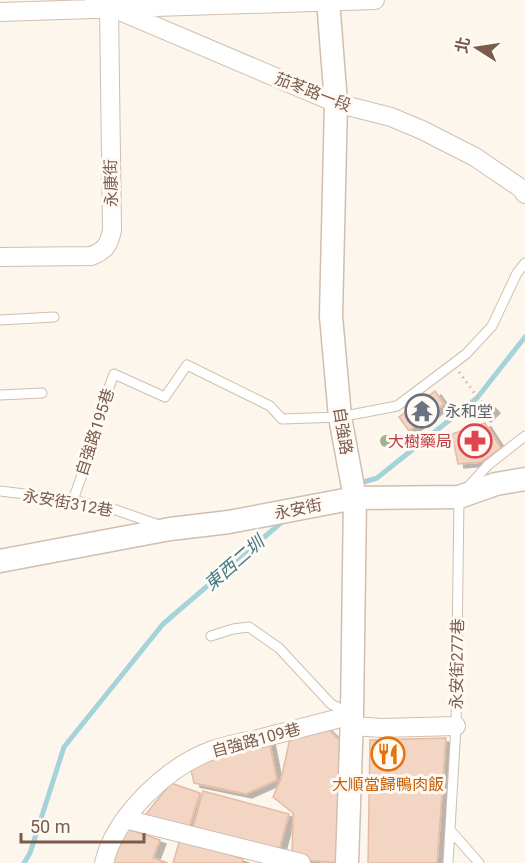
<svg xmlns="http://www.w3.org/2000/svg" width="525" height="863" font-family="Roboto,'Noto Sans TC',sans-serif">
<style>
.lines{fill:none;stroke-linecap:round;stroke-linejoin:round}
.stream{stroke:#a5d3da;stroke-width:5}
.building{fill:#f3d5c3;stroke:#e6bba3;stroke-width:1.5;filter:url(#shadow)}
.service-casing{stroke:#d1beb0;stroke-width:11}
.minor-casing{stroke:#d1beb0;stroke-width:20}
.tertiary-casing{stroke:#d1beb0;stroke-width:25}
.path{stroke:#d9b8a5;stroke-width:3;stroke-dasharray:1.5 4.5;stroke-linecap:butt}
.service{stroke:#fff;stroke-width:9}
.minor{stroke:#fff;stroke-width:18}
.tertiary{stroke:#fff;stroke-width:22}
.tree{fill:#a0b28e}
.labels{text-anchor:middle;dominant-baseline:central;stroke-width:6;stroke-linejoin:round;paint-order:stroke}
.street-label{font-size:16px;fill:#7a5c4d;stroke:#fffaf3}
.worship-label{font-size:16px;fill:#5b616d;stroke:#fffaf3;text-anchor:start}
.health-label{font-size:16px;fill:#be3a42;stroke:#fffaf3;text-anchor:end}
.food-label{font-size:16px;fill:#c56008;stroke:#fffaf3}
.water-label{font-size:18px;font-style:italic;fill:#437c86;stroke:#fffaf3}
</style>
<defs>
<filter id="shadow"><feDropShadow dx="6" dy="4" stdDeviation="0" flood-color="#0004"/></filter>
</defs>
<rect width="100%" height="100%" fill="#fdf6ec"/>
<g class="lines">
<path class="stream" d="M357,484L377,478L477,398L525,337
M24,863L30,853L64,747L163,624L283,521"/>
</g>
<path class="building" d="M435,391L444,404L409,431L399,417Z
M489,404L494,409L485,418L480,414Z
M485,423L501,448L481,462L458,464L452,434Z
M326,727L342,743L341,863L292,859L293,813L273,797L281,779L291,734Z
M446,738L437,863H368L370,740Z
M269,740L277,780L246,794L194,783L190,766Z
M171,783L200,793L188,831L142,819Z
M203,791L289,814L278,854L192,831Z
M127,829L160,840L153,858L168,863H111Z
M180,839L243,859L242,863H173Z"/>
<g class="lines">
<defs>
<path id="service" d="M0,320L54,317
M0,395L42,393
M0,491L73,500L113,509L159,525
M73,500L87,461V447L114,374L165,397L187,365L270,406L282,419L340,417L397,406L466,354L492,326L517,273L525,263
M211,636L233,629L249,627L279,648L331,704L351,714
M451,831L479,863
M448,863L456,726L459,497L488,465L525,436"/>
<path id="minor" d="M94,0L336,103L391,117L422,130L475,157L522,189L525,194
M0,12L375,0
M0,257L91,256C105,251 109,245 112,230L109,8
M352,726L382,728L456,726
M125,819L301,863
M104,863C115,816 168,766 213,750C227,745 243,742 258,739C289,731 321,723 352,715"/>
<path id="tertiary" d="M328,0L336,103L331,316L340,417L355,498L352,715L347,863
M0,561L170,529L229,522L355,498L459,497L496,484L525,479"/>
</defs>
<use href="#service" class="service-casing"/>
<use href="#minor" class="minor-casing"/>
<use href="#tertiary" class="tertiary-casing"/>
<path class="path" d="M459,372L484,406"/>
<use href="#service" class="service"/>
<use href="#minor" class="minor"/>
<use href="#tertiary" class="tertiary"/>
</g>
<circle class="tree" cx="386" cy="441" r="6"/>
<defs>
<symbol id="temple-ring" viewBox="-11 -11 22 22"><circle r="9.5" fill="#fffaf3" stroke="#6b7280" stroke-width="1.5"/><path d="M0-6L5-2H3V0L6.5 2.5H4V6H1.5V3h-3V6H-4V2.5H-6.5L-3 0V-2H-5Z" fill="#6b7280"/></symbol>
<symbol id="pharmacy-ring" viewBox="-11 -11 22 22"><circle r="9.5" fill="#fffaf3" stroke="#e0444e" stroke-width="1.5"/><path d="M-2-6h4v4h4v4h-4v4h-4v-4h-4v-4h4Z" fill="#e0444e"/></symbol>
<symbol id="restaurant-ring" viewBox="-11 -11 22 22"><circle r="9.5" fill="#fffaf3" stroke="#e8710a" stroke-width="1.5"/><path d="M-5-6h1v4h1v-4h1v4h1v-4h1v5L-1.5 .5V6h-2V.5L-5-1ZM5-6V6H3V1.5H1.5Q1.5-4 5-6Z" fill="#e8710a"/></symbol>
</defs>
<g fill-rule="evenodd">
<use href="#temple-ring" x="403" y="392" width="38" height="38"/>
<use href="#pharmacy-ring" x="456" y="422" width="38" height="38"/>
<use href="#restaurant-ring" x="369" y="735" width="38" height="38"/>
</g>
<g class="labels">
<g class="street-label">
<text transform="translate(313 92) rotate(21)">茄苳路一段</text>
<text transform="translate(111 183) rotate(-91)">永康街</text>
<text transform="translate(343 431) rotate(81)">自強路</text>
<text transform="translate(95 432) rotate(-72)">自強路195巷</text>
<text transform="translate(68 503) rotate(10)">永安街312巷</text>
<text transform="translate(298 509) rotate(-11)">永安街</text>
<text transform="translate(457 664) rotate(-89)">永安街277巷</text>
<text transform="translate(256 740) rotate(-15)">自強路109巷</text>
</g>
<g class="worship-label">
<text x="445" y="411">永和堂</text>
</g>
<g class="health-label">
<text x="452" y="441">大樹藥局</text>
</g>
<g class="food-label">
<text x="388" y="784">大順當歸鴨肉飯</text>
</g>
<g class="water-label">
<text transform="translate(234 563) rotate(-41)">東西二圳</text>
</g>
</g>
<g transform="translate(477 48) rotate(282)" stroke="#fffaf3" stroke-width="4.5" paint-order="stroke">
<path d="M0-4.5L10 22L0 15L-10 22Z" fill="#7a5c4d"/>
<text y="-9" font-size="16" font-weight="bold" text-anchor="middle" fill="#7a5c4d">北</text>
</g>
<path d="M21 833v9h123v-9" fill="none" stroke="#7a5c4d" stroke-width="3"/>
<text x="30" y="833" font-size="18" fill="#7a5c4d" stroke="#fffaf3" stroke-width="4.5" paint-order="stroke">50 m</text>
</svg>
